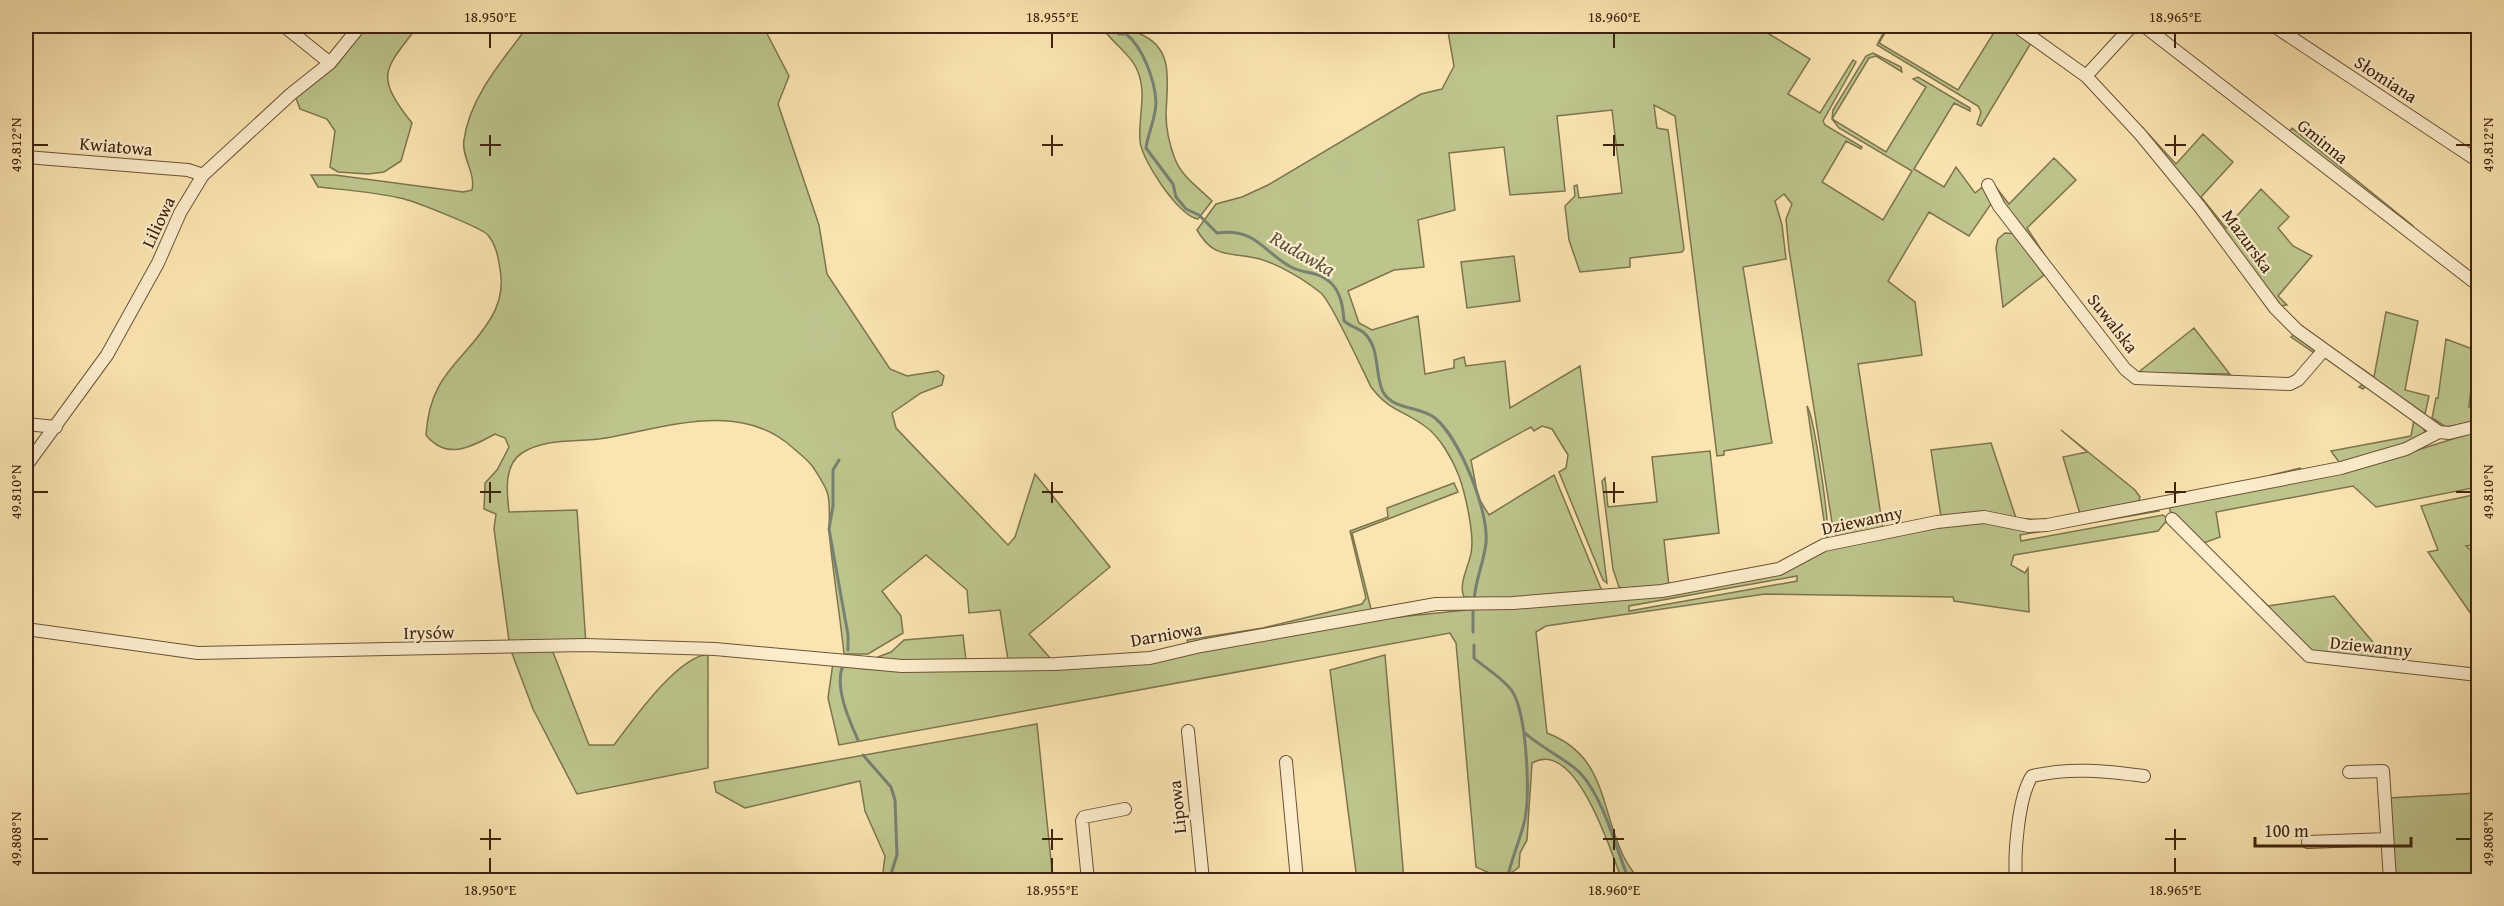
<svg xmlns="http://www.w3.org/2000/svg" width="2504" height="906" font-family="'Gentium Book Plus',serif">
<style>
.green{fill:#bdc48c;stroke:#7e744c;stroke-width:1.5;fill-rule:evenodd}
.lines{fill:none;stroke-linecap:round;stroke-linejoin:round}
.stream{stroke:#788070;stroke-width:3}
.minor-casing{stroke:#6d5336;stroke-width:14}
.minor{stroke:#fcedcc;stroke-width:12}
.ticks{fill:none;stroke:#3e230d;stroke-width:2}
.labels{text-anchor:middle;dominant-baseline:central;stroke-width:4.5;stroke-linejoin:round;paint-order:stroke}
.street-label{font-size:18px;fill:#3e230d;stroke:#fcedcc}
.water-label{font-size:20px;font-style:italic;fill:#5b523f;stroke:#fcedcc}
.neatline{fill:none;stroke:#3e230d;stroke-width:2}
.ticks-label{font-size:15px;text-anchor:middle;fill:#3e230d}
</style>
<rect width="100%" height="100%" fill="#fae4b1"/>
<filter id="stains"><feTurbulence type="fractalNoise" baseFrequency=".00333" numOctaves="4"/><feColorMatrix values="0 0 0 0 .2 0 0 0 0 .09 0 0 0 0 .02 0 0 0 .5 -.17"/></filter>
<radialGradient id="worn" r=".72"><stop offset=".6" stop-color="#630" stop-opacity="0"/><stop offset="1" stop-color="#630" stop-opacity=".3"/></radialGradient>
<path class="green" d="M367,26H418C384,70 374,75 412,123L401,161L384,172L368,174L338,172L330,167L335,131L327,119L300,109L296,98L335,67Z
M528,26H763L789,76L778,104L819,225L827,274L890,369L907,376L938,371L944,376L942,385L921,393L892,413L896,428L1008,545L1015,537L1035,474L1110,567L1029,634L1051,659L1008,660L1000,610L969,613L967,590L926,555L882,591L901,616L903,633L868,654H844C840,616 834,579 830,541C828,526 831,510 828,495C826,486 818,475 813,467C808,460 800,454 793,448C741,400 668,427 606,438C578,443 548,437 522,453C503,465 507,494 509,512L577,510L586,645L551,647L589,745H614C633,720 676,658 708,654V768L577,794L533,709L510,648L494,529L496,514L484,509L485,483L497,470L509,447L505,438L495,434C471,447 447,461 426,435C430,372 464,363 491,318C500,303 503,285 500,269C498,256 496,245 488,235C482,228 412,200 400,198C374,192 345,190 318,187L311,175H335L463,192L472,190C476,173 461,156 464,140C470,96 503,60 528,26Z
M1101,26C1122,25 1122,26 1140,34C1175,48 1167,83 1166,114C1166,128 1170,146 1175,159C1182,177 1199,188 1212,201L1198,219C1179,217 1141,159 1140,141C1138,117 1147,95 1138,72C1132,55 1111,42 1101,26Z
M1447,26H1756L1810,59L1788,94L1820,113L1853,60L1856,62L1823,121L1825,125L1862,147L1861,149L1846,141L1822,182L1883,220L1912,171L1839,128L1832,119L1833,110L1866,56L1873,53L1901,67L1902,72L1876,56L1869,58L1832,119L1886,152L1926,87L1913,79L1918,77L1970,108V111L1954,103L1914,169L1944,187L1956,167L1975,193L1985,185L1991,204L1969,236L1929,212L1888,281L1915,302L1922,355L1858,364L1883,529L1838,539L1833,529L1789,250L1786,219L1792,204L1784,194L1775,201L1782,225L1786,259L1743,267L1772,443L1724,451V455L1717,456L1675,116L1654,105L1657,128L1668,130L1684,249L1682,252L1630,258V267L1580,272L1569,240L1565,206L1575,196L1574,186L1577,185L1579,198L1622,193L1612,110L1557,116L1565,191L1510,195L1504,147L1449,153L1455,210L1418,220L1424,267L1394,270L1348,291L1359,323L1372,330L1418,316L1425,374L1454,368V360L1464,357L1466,366L1505,361L1510,408L1580,366L1607,583L1603,580L1559,472L1566,468L1568,455L1552,429L1542,426L1534,431L1531,427L1471,460L1478,497L1489,515L1554,475L1602,591L1514,600L1464,597C1458,584 1469,566 1471,553C1475,535 1465,493 1459,476C1453,460 1440,437 1426,427C1404,410 1390,412 1371,387C1362,369 1332,303 1321,293C1305,280 1280,265 1260,259C1231,251 1215,261 1197,230L1216,204L1242,197L1268,185L1421,94L1442,89L1454,66Z
M1887,26H1889L1879,43L1958,90L1998,26L2017,31L2031,43L1981,126L1977,124L1981,112L1978,106L1877,45Z
M2142,127L2176,164L2203,134L2233,162L2201,197L2226,228L2261,189L2289,217L2278,228L2293,246L2312,256L2278,296L2287,305L2281,306Z
M2292,128L2413,226L2411,229L2289,132Z
M2054,158L2076,180L2027,228L2055,271L2037,250L1995,191V186L2009,204Z
M2005,233L2017,234L2044,275L2003,307L1996,248L1998,239Z
M1514,256L1520,301L1467,308L1461,262Z
M2386,312L2418,321L2405,390L2429,396L2425,414L2358,368V366L2374,377Z
M2478,322V351H2475L2469,407L2478,406V421L2446,427L2432,418L2436,398H2438L2446,339L2475,350Z
M2194,328L2232,377L2291,379L2314,353L2291,337L2294,335L2314,350L2315,354L2294,378L2290,380L2231,378L2229,374L2145,373L2140,371Z
M2365,383L2423,426L2425,433L2421,438L2364,458L2274,477L2272,475L2300,468L2302,470L2339,462L2331,451L2411,436L2414,420L2366,385L2363,389L2359,387Z
M1807,406C1814,416 1831,529 1827,541Z
M2061,430L2135,490L2140,497L2139,501L2080,514L2063,457L2087,452Z
M2478,431V487L2376,507L2353,486L2216,512L2220,537L2204,543L2170,511V506L2408,453Z
M1991,443L2016,518L2052,521L1941,517L1931,450Z
M1710,451L1719,533L1664,540L1669,587L1623,589L1619,587L1613,569L1602,481L1605,478L1608,507L1657,502L1652,457Z
M1454,483L1458,492L1352,533L1371,609L1398,605L1188,643L1187,640L1263,628L1362,604L1366,598L1350,531L1388,517L1387,508Z
M2478,494V544L2466,546L2478,557V624L2428,552L2438,550L2421,506Z
M2157,508L2159,511L2020,535L2021,541L2163,515L2168,519L2158,531L2014,555L2011,565L2025,573L2028,568L2029,612L1954,601L1953,597L1765,594L1546,626L1536,632L1547,733C1605,755 1600,805 1622,853C1626,863 1633,872 1639,880H1622C1611,852 1576,737 1532,763L1527,840L1520,853L1519,867C1504,881 1493,875 1476,867L1456,643L1450,633L839,745L828,698L833,663L866,669L891,670L1054,666L1379,619L1711,585L1816,552L1974,521L2019,528ZM1797,576V581L1629,611V606Z
M2334,596L2388,660L2314,652L2261,604L2262,600L2268,606Z
M963,635L966,660L879,661L878,657L891,652L904,640Z
M1385,655L1404,880H1357L1330,670Z
M1037,724L1053,880H882L885,856L865,811L860,781L745,808L716,792L714,782Z
M2478,793V880H2395L2389,798Z"/>
<g class="lines">
<path class="stream" d="M1107,26L1119,34H1126C1143,47 1155,81 1156,102C1156,118 1148,133 1146,148L1173,184L1176,197L1186,209L1199,215L1217,233C1256,228 1262,251 1291,267C1304,274 1318,271 1330,282C1341,292 1343,307 1344,321C1350,326 1357,328 1363,332C1381,347 1374,374 1383,392C1393,410 1420,406 1435,418C1460,439 1489,511 1486,543C1484,562 1475,581 1474,601
M839,460L833,470V506L829,529L848,635V650
M1473,607V632
M1474,645V658C1485,668 1504,679 1512,691C1527,714 1530,792 1525,819C1520,841 1511,859 1507,880
M843,665C834,687 849,720 858,740
M1525,733C1541,748 1570,761 1581,774C1604,799 1616,849 1629,880
M863,755L891,787L895,800L897,855L889,880"/>
<defs>
<path id="minor" d="M284,26L330,63
M2016,26L2086,76L2140,134L2200,207L2275,308L2297,330L2439,432L2449,433L2478,426
M2144,26L2478,285
M2274,26L2478,161
M2086,76L2132,26
M26,157L188,170L203,175
M1988,185L1999,206L2125,369L2136,378L2290,384L2298,380L2323,351
M26,424L56,427
M26,466L107,355L158,263L180,213L203,175L291,94L330,63L360,26
M2172,519L2309,656L2478,675
M26,629L198,653L586,645L715,649L902,666L1056,664L1150,658L1201,646L1436,604L1513,603L1662,591L1779,569L1824,545L1937,522L1984,517L2029,526L2047,525L2341,468L2406,449L2439,432
M1188,731L1203,880
M1286,762L1297,880
M2349,772L2383,771L2390,880
M2308,842L2387,839
M1088,880L1082,821L1084,817L1125,809
M1190,880L1203,879
M2016,880C2014,855 2018,797 2032,776C2070,767 2106,771 2144,776"/>
</defs>
<use href="#minor" class="minor-casing"/>
<use href="#minor" class="minor"/>
</g>
<path class="ticks" d="M490,33V48M1052,33V48M1614,33V48M2175,33V48M490,135V156M1052,135V156M1614,135V156M2175,135V156M33,145H48M480,145H501M1042,145H1063M1603,145H1624M2165,145H2186M2456,145H2471M490,482V503M1052,482V503M1614,482V503M2175,482V503M33,492H48M480,492H501M1042,492H1063M1603,492H1624M2165,492H2186M2456,492H2471M490,829V850M1052,829V850M1614,829V850M2175,829V850M33,839H48M480,839H501M1042,839H1063M1603,839H1624M2165,839H2186M2456,839H2471M490,858V873M1052,858V873M1614,858V873M2175,858V873"/>
<g class="labels">
<g class="street-label">
<text transform="translate(2386 79) rotate(33)">Słomiana</text>
<text transform="translate(2323 141) rotate(39)">Gminna</text>
<text transform="translate(116 146) rotate(5)">Kwiatowa</text>
<text transform="translate(158 222) rotate(-65)">Liliowa</text>
<text transform="translate(2248 241) rotate(54)">Mazurska</text>
<text transform="translate(2113 323) rotate(52)">Suwalska</text>
<text transform="translate(1862 520) rotate(-12)">Dziewanny</text>
<text transform="translate(429 632) rotate(-1)">Irysów</text>
<text transform="translate(1166 634) rotate(-10)">Darniowa</text>
<text transform="translate(2371 646) rotate(6)">Dziewanny</text>
<text transform="translate(1177 807) rotate(-96)">Lipowa</text>
</g>
<g class="water-label">
<text transform="translate(1303 253) rotate(30)">Rudawka</text>
</g>
</g>
<rect width="2504" height="906" fill="none" stroke="#fae4b1" stroke-width="66"/>
<path d="M2255 837v9h156v-9" fill="none" stroke="#3e230d" stroke-width="3"/>
<text x="2264" y="837" font-size="18" fill="#3e230d" stroke="#fcedcc" stroke-width="4.5" paint-order="stroke">100 m</text>
<rect x="33" y="33" width="2438" height="840" class="neatline"/>
<g class="ticks-label">
<text x="490" y="22">18.950°E</text>
<text x="1052" y="22">18.955°E</text>
<text x="1614" y="22">18.960°E</text>
<text x="2175" y="22">18.965°E</text>
<text transform="translate(16 145) rotate(-90)" y="5">49.812°N</text>
<text transform="translate(2488 145) rotate(-90)" y="5">49.812°N</text>
<text transform="translate(16 492) rotate(-90)" y="5">49.810°N</text>
<text transform="translate(2488 492) rotate(-90)" y="5">49.810°N</text>
<text transform="translate(16 839) rotate(-90)" y="5">49.808°N</text>
<text transform="translate(2488 839) rotate(-90)" y="5">49.808°N</text>
<text x="490" y="895">18.950°E</text>
<text x="1052" y="895">18.955°E</text>
<text x="1614" y="895">18.960°E</text>
<text x="2175" y="895">18.965°E</text>
</g>
<rect width="100%" height="100%" filter="url(#stains)"/>
<rect width="100%" height="100%" fill="url(#worn)"/>
</svg>
